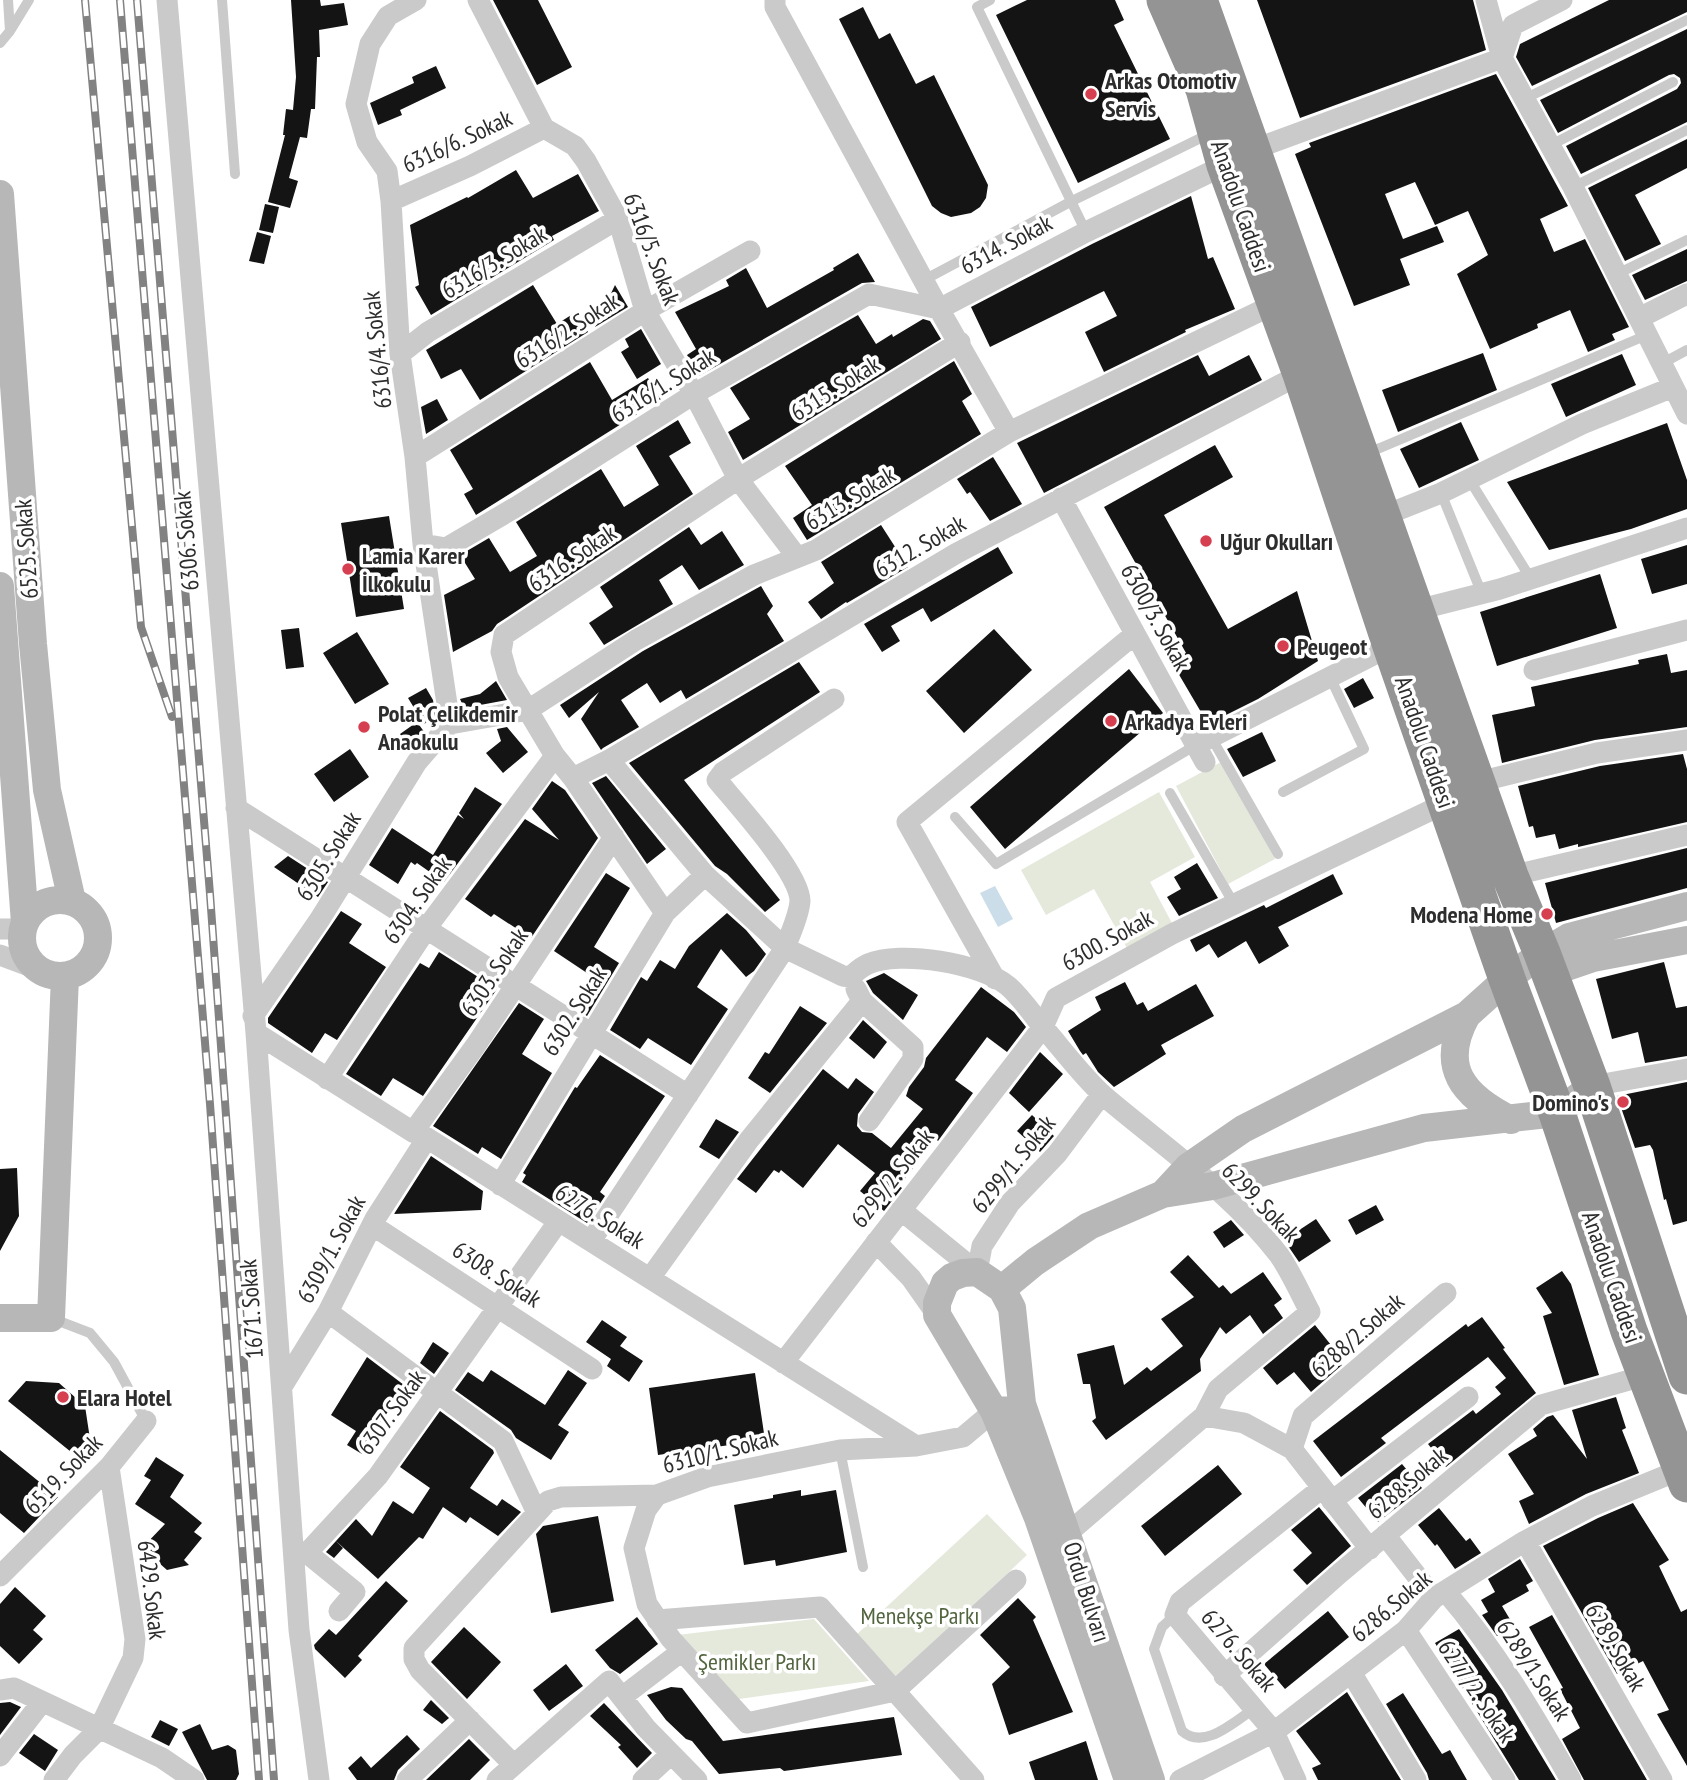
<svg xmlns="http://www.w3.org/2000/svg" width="1687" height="1780" font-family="'PT Sans Narrow',sans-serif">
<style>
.green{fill:#e4e9dc}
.water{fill:#cadde8}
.building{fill:#141414}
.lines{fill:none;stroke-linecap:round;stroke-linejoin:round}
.lane{stroke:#cacaca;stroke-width:10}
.street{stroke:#cacaca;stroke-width:21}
.secondary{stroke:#b7b7b7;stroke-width:28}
.highway{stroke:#949494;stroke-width:37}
.rail-casing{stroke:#828282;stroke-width:8}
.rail{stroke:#fff;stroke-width:5;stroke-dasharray:16;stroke-linecap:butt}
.poi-dot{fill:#d53f4f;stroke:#fff;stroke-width:2.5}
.labels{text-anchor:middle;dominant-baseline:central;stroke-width:7;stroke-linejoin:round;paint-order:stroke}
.poi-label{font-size:24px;font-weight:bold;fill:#2d2d2d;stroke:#fff;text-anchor:start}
.street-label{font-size:24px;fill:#2d2d2d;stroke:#fff}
.park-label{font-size:24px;fill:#52653f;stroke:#fff}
</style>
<rect width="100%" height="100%" fill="#fff"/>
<path class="green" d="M1223,761L1275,859L1228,884L1176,786Z
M1159,792L1195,857L1150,882L1173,925L1128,950L1094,889L1046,915L1021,870Z
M987,1514L1027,1555L893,1681L855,1636Z
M814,1619L869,1681L732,1700L677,1635Z"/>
<path class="water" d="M995,886L1013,919L998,927L980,893Z"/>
<path class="building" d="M291,0H320L321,6L344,3L348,25L319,30L320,57H317L315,109H311L307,138L300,137L289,178L298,181L290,208L268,202L285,135H283L286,109L293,110L296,77Z
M493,0H538L572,67L537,85Z
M1027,0H1115L1124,20L1114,25L1170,139L1078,183L996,15Z
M1257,0H1473L1486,50L1300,118Z
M1609,0H1687V12L1532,86L1516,57L1520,44Z
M863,7L879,39L890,33L916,84L934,75L988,185L986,198L980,207L971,213L951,217L941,213L932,206L839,19Z
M1687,29V122L1581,174L1566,146L1677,89L1681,83L1680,78L1674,74L1669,75L1558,133L1540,100Z
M436,66L446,88L400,110L402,115L378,125L370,103L414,83L412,77Z
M1496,74L1568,206L1540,219L1554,252L1585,239L1629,327L1612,334L1615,340L1588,352L1570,310L1537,324L1538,328L1490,349L1457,274L1488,255L1468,211L1435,225L1415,182L1385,194L1403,239L1437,226L1444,242L1400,259L1410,285L1354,306L1295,154L1311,147L1309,143Z
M1687,139V168L1635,195L1661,244L1625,261L1588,188Z
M516,170L533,198L578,174L599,211L552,236L554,240L431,315L415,287L419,285L410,225L467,197L468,198Z
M1191,196L1208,259L1213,257L1235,309L1185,330L1186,332L1104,372L1085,332L1117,316L1104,291L990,347L971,307L1092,244Z
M265,204L279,207L273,233L259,230Z
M257,232L271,236L264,264L249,261Z
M1687,249V281L1645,300L1632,275Z
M858,253L875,282L862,283L699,376L687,355L696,349L675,312L729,286L726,280L746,268L767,308L834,270L833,268Z
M533,285L557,324L576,312L588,332L480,400L461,369L441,379L426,350Z
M615,285L628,307L595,327Z
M858,315L876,344L892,334L893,337L923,319L930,321L941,339L743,460L728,432L750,419L730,388Z
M641,329L661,364L637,379L621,352L629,347L625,339Z
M1483,353L1497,390L1398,432L1382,390Z
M1622,354L1636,385L1566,417L1551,384Z
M1198,355L1209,376L1249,355L1262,380L1044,493L1017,443Z
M954,361L972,394L962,401L981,434L807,540L793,518L812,505L785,466Z
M590,362L612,400L648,378L661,399L476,515L464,494L473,489L450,450Z
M437,399L448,420L426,434L421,407Z
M678,420L691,443L669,456L693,494L497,624L492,631L453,652L444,595L475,579L460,555L489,538L510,572L537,556L516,522L601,469L624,507L659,485L636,446Z
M1461,422L1479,460L1419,488L1400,449Z
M1667,423L1687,480V509L1631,529L1549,550L1507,482Z
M1215,445L1233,477L1164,515L1228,629L1297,591L1318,661L1258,699L1208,724L1171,661L1186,653L1104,507Z
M993,457L1022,504L990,521L970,492L967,494L957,479Z
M389,516L404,609L356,617L341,523Z
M881,525L908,567L847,603L846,602L821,619L808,602L834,583L821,562Z
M689,527L701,545L722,531L744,565L699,590L682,565L659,580L673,604L604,645L589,623L613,607L600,587Z
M1687,545V584L1652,594L1641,559Z
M998,547L1013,573L931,622L923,608L891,626L900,641L882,652L864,624Z
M1600,574L1617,628L1497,666L1480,612Z
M761,586L773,606L767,614L784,641L686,699L681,690L660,703L647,683L621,700L639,727L603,748L601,750L581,719L599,692L569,718L560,705L643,651Z
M299,628L304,667L286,669L281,630Z
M994,629L1032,670L964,733L926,691Z
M357,632L389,684L355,704L323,653Z
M1667,654L1671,673L1687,670V727L1595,740L1502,763L1492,715L1535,706L1531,687L1639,664L1638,660Z
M799,662L820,692L684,780L780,900L765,912L727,874L715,866L629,763Z
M1129,669L1163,713L1005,849L970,807Z
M1363,678L1374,698L1354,708L1344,689Z
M496,681L507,700L464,708L460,699L480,694Z
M426,688L433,700L436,717L424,724L408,698Z
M417,722L425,733L411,749L400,734Z
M507,727L528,752L503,773L486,753L501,741L497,729Z
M1262,732L1276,761L1243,777L1227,749Z
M350,749L369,777L334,802L314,774Z
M1683,754L1687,769V822L1578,847V844L1559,849L1555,834L1536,838L1533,826L1529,827L1518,786L1600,766Z
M606,776L666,849L647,864L592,783Z
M552,781L565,790L598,838L531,938L494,914L491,917L465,899L525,819L559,840L532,809Z
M475,787L502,804L444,882L417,863L415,865L411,862L398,884L369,865L392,828L433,855L458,815L464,819L459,813Z
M1687,848V888L1556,923L1545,883Z
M288,856L328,882L318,897L274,867Z
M1197,863L1218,898L1179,916L1167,897L1181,889L1174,877Z
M606,873L630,888L594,947L619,963L587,1016L574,1007L593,977L554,951Z
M1333,874L1343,894L1278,927L1289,946L1259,964L1246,941L1218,958L1209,944L1196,952L1190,940L1264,905L1266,908Z
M341,911L362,924L349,943L386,967L337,1040L325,1033L312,1053L268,1023V1018Z
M727,913L746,930L766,954L754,971L746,977L721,949L697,987L728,1009L691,1065L648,1038L640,1049L610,1030L641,977L647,981L660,960L675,969L689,946Z
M439,952L497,989L423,1096L393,1078L381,1096L346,1074L420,963L429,968Z
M1664,962L1676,1008L1687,1006V1056L1645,1063L1638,1032L1612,1039L1596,979Z
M884,973L918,995L903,1020L873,993L866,981Z
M1125,982L1137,1005L1143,1002L1148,1011L1196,984L1214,1016L1161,1045L1166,1054L1114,1087L1098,1072L1086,1053L1083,1055L1080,1051L1068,1031L1101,1010L1095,997Z
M981,987L1014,1012L1026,1027L1007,1052L987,1037L955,1080L973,1093L938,1141L936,1139L899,1186L902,1188L884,1211L860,1191L875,1173L838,1144L803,1188L781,1170L779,1173L774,1170L756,1193L737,1179L823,1069L848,1089L856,1078L874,1092L858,1114L857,1126L862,1132L872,1133L891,1148L923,1109L906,1096L909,1087L924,1067L926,1058Z
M519,1003L544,1019L522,1054L552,1073L501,1159L482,1147L478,1154L433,1126Z
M800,1006L827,1023L770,1093L748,1078L765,1052L769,1054Z
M863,1020L887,1042L874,1059L849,1038Z
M1040,1052L1063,1074L1029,1112L1009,1093Z
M600,1055L665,1096L600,1192L605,1196L587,1223L522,1182L526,1175L523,1173L575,1087L577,1088Z
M1687,1082V1221L1673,1225L1666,1199L1664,1200L1653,1150L1650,1145L1635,1148L1617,1096Z
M1032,1115L1054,1136L1040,1152L1017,1131Z
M716,1119L739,1132L719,1159L699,1147Z
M431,1156L483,1191L481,1210L394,1214Z
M17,1168L19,1216L0,1251V1169Z
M1376,1205L1384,1220L1356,1235L1348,1220Z
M1316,1219L1331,1241L1299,1262L1284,1240Z
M1231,1220L1244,1235L1224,1248L1213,1232Z
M1188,1255L1219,1288L1223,1285L1231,1294L1263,1272L1282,1299L1274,1305L1283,1318L1263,1334L1250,1315L1226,1334L1220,1327L1200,1359L1201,1371L1106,1440L1092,1421L1096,1418L1090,1384H1083L1077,1354L1114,1345L1124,1385L1147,1367L1151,1371L1183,1346L1161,1319L1194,1297L1170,1272Z
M1562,1271L1571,1284L1599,1375L1564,1385L1543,1316L1552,1313L1536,1288Z
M1482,1317L1505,1348L1503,1349L1536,1393L1446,1467L1428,1444L1473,1410L1476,1414L1501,1394L1495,1387L1506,1378L1488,1357L1381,1438L1386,1443L1341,1477L1313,1441L1466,1324L1468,1327Z
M602,1320L627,1337L620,1346L643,1361L629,1382L607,1366L611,1359L586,1342Z
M1315,1325L1331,1345L1328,1348L1342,1365L1311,1392L1294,1372L1277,1385L1263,1368Z
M433,1342L449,1353L434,1374L420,1363Z
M367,1357L404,1385L362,1454L347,1445L356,1431L331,1415Z
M491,1370L545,1405L568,1370L587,1383L558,1425L569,1432L551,1460L516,1438L511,1430L455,1390L468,1372L483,1382Z
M755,1373L765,1440L658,1455L649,1388Z
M26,1381L59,1383L85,1406L90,1439L76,1456L8,1401Z
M1616,1397L1626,1428L1622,1430L1639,1473L1586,1494L1529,1524L1519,1501L1534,1494L1508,1454L1537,1436L1533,1429L1547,1417L1553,1415L1587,1459L1572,1410Z
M440,1411L493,1450L494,1453L470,1488L497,1506L502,1499L521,1512L498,1536L470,1517L466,1523L443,1507L423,1539L419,1537L378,1579L336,1541L356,1519L372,1536L393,1501L413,1514L430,1488L400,1467Z
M0,1450L58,1497L24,1533L0,1513Z
M156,1457L184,1475L170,1497L202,1523L194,1532L202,1538L184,1560L189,1565L167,1570L142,1548L165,1524L135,1504L151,1480L144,1476Z
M1402,1464L1422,1488L1378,1522L1358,1498Z
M1218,1465L1242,1494L1165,1556L1141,1526Z
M801,1490V1496L836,1490L847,1552L776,1566L775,1560L744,1565L734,1505L773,1498V1495Z
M1633,1503L1669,1560L1659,1566L1681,1612L1687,1609V1766L1657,1714L1669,1710L1643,1661L1617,1674L1543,1546L1598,1518Z
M1319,1507L1351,1546L1307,1585L1293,1570L1312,1553L1291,1530Z
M1439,1508L1466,1541L1470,1538L1481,1553L1455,1569L1437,1544L1435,1546L1418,1525Z
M598,1516L614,1601L551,1613L536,1534L543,1526Z
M336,1541L343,1548L334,1558L326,1552Z
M1520,1559L1533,1581L1526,1585L1529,1591L1502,1606L1514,1626L1497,1636L1482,1615L1488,1612L1481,1600L1495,1592L1488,1579Z
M386,1581L408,1601L358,1656L362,1660L345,1678L315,1649L314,1645L329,1629L336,1635Z
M15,1587L46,1616L33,1630L43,1639L19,1664L0,1646V1604Z
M1018,1598L1036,1617L1033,1620L1073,1712L1009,1735L992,1684L1010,1667L980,1635Z
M1328,1611L1349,1637L1285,1689L1264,1664Z
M1552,1615L1647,1780H1584L1562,1739L1580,1728L1560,1689L1563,1688L1529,1627Z
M637,1617L658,1644L620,1674L610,1668L595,1650Z
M464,1627L501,1662L467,1699L431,1662Z
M1459,1629L1502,1690L1556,1780H1519L1435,1643Z
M566,1664L583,1686L549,1711L533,1690Z
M671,1687L682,1688L723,1741L894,1717L902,1755L784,1771L780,1768L719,1774L692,1741L686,1739L666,1720L647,1695Z
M1347,1692L1401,1780H1318L1312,1768L1321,1764L1296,1731Z
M1403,1693L1442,1754L1450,1750L1467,1780H1429L1427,1773L1386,1704Z
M431,1700L449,1718L442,1724L423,1710Z
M10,1702L21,1707L0,1735V1703Z
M604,1703L652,1753L637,1768L618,1747L621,1745L590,1716Z
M160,1720L178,1729L169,1746L151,1737Z
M200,1724L212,1750L228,1745L236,1750L239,1774L236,1780H207L182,1732Z
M34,1734L58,1750L45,1771L19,1753Z
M407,1735L420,1749L398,1770L394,1780H357L348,1768L361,1756L371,1768Z
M469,1739L490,1760L470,1780H426Z
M1086,1741L1098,1780H1035L1029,1762Z"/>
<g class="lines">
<path class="lane" d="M8,0L10,31
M222,0L235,174
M990,0L977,7L1086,232
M0,43L10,31L29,0
M1524,99L1687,20
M1551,145L1673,82
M1573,187L1687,130
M1617,274L1687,240
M924,280L1072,201L1211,133
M1661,364L1687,350
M1367,452L1380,448L1647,335
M1469,479L1531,579
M1441,493L1482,594
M1211,737L1278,854
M1283,792L1364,749L1330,677
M1170,793L1234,904
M955,817L996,864L1196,745
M51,1318L90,1333L114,1362L146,1421
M840,1450L863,1567
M1175,1615L1162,1627L1154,1649L1182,1731C1204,1751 1235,1721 1255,1708"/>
<path class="street" d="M167,0L256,1033L299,1630L319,1780
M416,0L388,16L370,44L356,104L367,142L387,171L391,201L400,354L415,457L423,544L450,724
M478,0L544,128L575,146L586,161L618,219L645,311L694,394L738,479L797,557
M775,0V7L939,309
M1486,0L1502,58L1573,187L1687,414
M1252,150L1502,58L1513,25L1562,0
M391,201L470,166L544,128
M1639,318L1687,294
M400,354L428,332L618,219
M1009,432L939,309L1086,232L1225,165
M415,457L645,311L750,251
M1061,498L1205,762
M1383,516L1441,493L1582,424L1673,387
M423,544L446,548L516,507L694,394L869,294L939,309
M1417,610L1500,589L1687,528
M1534,670L1687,630
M450,724L528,710L636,640L754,575L816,550L1009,432L1275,304
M1196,745L1391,646
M609,760L705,875L785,948L843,976L850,977C856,972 861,967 868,964C900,950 981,963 1008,986C1021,997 1032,1014 1043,1027L1056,998L1172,934L1446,803
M573,778L609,760L957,553L1301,374
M1478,782L1597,753L1687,740
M236,808L688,1095
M1510,876L1687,835
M665,913L573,778L555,756L508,677L501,652L504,635L738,479L960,342
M0,929H23
M0,955L37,969
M995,979L907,822L1135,634
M856,989L862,1001L913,1047V1059L869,1121
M253,1016L320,919L417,762L450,724
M256,1033L413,1132L427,1138L916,1446
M327,1079L431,922L555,756
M1592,1086L1687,1069
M413,1132L476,1045L614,837
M500,1185L665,913L705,875
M901,1210L977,1272L982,1246L1010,1203L1057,1154L1102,1094
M372,1225L592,1369
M591,1241L785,948C790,934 799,916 800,901C800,873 736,803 717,780L723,772L834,699
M876,1242L911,1278L937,1315
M650,1278L749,1140L862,1001
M328,1312L503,1441L537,1513
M783,1363L1043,1027C1063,1050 1082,1076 1104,1096C1164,1147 1231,1192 1279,1255C1291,1272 1300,1293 1310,1312L1218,1389L1204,1416L1068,1533
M283,1385L328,1312L375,1219L427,1138
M994,1411L963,1437L916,1446L840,1450L707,1477L657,1495L646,1510L634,1548L647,1604L671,1639L747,1723L895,1691L1016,1580
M1204,1416L1244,1423L1292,1449
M1332,1501L1468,1397
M1385,1535L1434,1598
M1525,1541L1662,1780
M1370,1549L1292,1449L1303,1416L1446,1293
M0,1576L109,1467L146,1421
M1446,1592C1495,1649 1534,1715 1571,1780
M339,1611L355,1592L307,1553L378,1476L558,1222
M657,1620L820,1607L974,1780
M1406,1630L1505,1780
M1352,1674L1416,1780
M1224,1676L1340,1573L1541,1405L1647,1375
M0,1690L14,1688L162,1758L194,1780
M622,1697L682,1651
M0,1756L42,1702
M514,1765L420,1670L414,1659V1648L548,1501L561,1497L657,1495
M54,1780L73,1755L99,1729L133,1658L135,1639L109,1467
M407,1780L470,1720
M497,1780L609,1681L646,1728L697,1780
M643,1780L671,1754
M1180,1780L1274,1732L1406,1630L1434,1598L1525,1541L1592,1506L1682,1469
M1296,1780L1274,1732L1175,1615L1180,1602L1322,1488"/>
<path class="secondary" d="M0,194L33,644L47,790L72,901
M0,586L25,923
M22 938a38 38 0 1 1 76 0a38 38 0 1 1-76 0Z
M1549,973L1593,958L1687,940
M1467,1015C1438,1067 1463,1096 1511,1120
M1163,1194L1188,1167L1243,1129L1467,1015L1507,979L1542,953L1569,937L1687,906
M1002,1289L1035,1262L1089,1226L1163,1194L1213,1186L1424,1128L1557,1113L1592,1086
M0,1318H51L65,976
M1022,1404L1014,1410L994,1411L937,1315V1303L945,1283L952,1277L963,1273L977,1272L1002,1289L1012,1308L1022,1404L1151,1780
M994,1411L1038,1518L1128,1780"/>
<path class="highway" d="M1165,0L1204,89L1225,165L1301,374L1391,646L1507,979L1557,1113L1629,1331L1687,1484
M1199,0L1510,876L1542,953L1592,1086L1687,1376"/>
<defs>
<path id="rail" d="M85,0L141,627L172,717
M120,0L210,1104L259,1780
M137,0L210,894L274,1780"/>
</defs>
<use href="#rail" class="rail-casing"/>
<use href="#rail" class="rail"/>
</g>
<g class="poi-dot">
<circle cx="1091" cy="94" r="7"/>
<circle cx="1206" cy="541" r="7"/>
<circle cx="348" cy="569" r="7"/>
<circle cx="1283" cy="646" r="7"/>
<circle cx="1111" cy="721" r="7"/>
<circle cx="364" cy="727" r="7"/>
<circle cx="1547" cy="914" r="7"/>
<circle cx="1623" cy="1102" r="7"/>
<circle cx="63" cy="1397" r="7"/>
</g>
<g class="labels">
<g class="poi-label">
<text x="1105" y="80">Arkas Otomotiv<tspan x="1105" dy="28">Servis</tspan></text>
<text x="1220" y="541">Uğur Okulları</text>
<text x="362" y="555">Lamia Karer<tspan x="362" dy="28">İlkokulu</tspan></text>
<text x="1297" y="646">Peugeot</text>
<text x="378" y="713">Polat Çelikdemir<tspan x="378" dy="28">Anaokulu</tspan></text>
<text x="1125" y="721">Arkadya Evleri</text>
<text x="1533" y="914" text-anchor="end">Modena Home</text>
<text x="1609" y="1102" text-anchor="end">Domino's</text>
<text x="77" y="1397">Elara Hotel</text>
</g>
<g class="street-label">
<text transform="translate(457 141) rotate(-25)">6316/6. Sokak</text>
<text transform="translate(1241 206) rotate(71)">Anadolu Caddesi</text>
<text transform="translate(1006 244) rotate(-28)">6314. Sokak</text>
<text transform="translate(652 249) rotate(69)">6316/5. Sokak</text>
<text transform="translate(494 262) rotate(-31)">6316/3. Sokak</text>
<text transform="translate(567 330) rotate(-33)">6316/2. Sokak</text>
<text transform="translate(377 350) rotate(-96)">6316/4. Sokak</text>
<text transform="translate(663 385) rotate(-32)">6316/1. Sokak</text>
<text transform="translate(835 388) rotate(-32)">6315. Sokak</text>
<text transform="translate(850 498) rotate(-31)">6313. Sokak</text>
<text transform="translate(186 541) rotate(-95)">6306. Sokak</text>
<text transform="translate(920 546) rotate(-30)">6312. Sokak</text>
<text transform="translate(26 549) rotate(-94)">6525. Sokak</text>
<text transform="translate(572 558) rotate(-34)">6316. Sokak</text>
<text transform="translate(1156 617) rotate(61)">6300/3. Sokak</text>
<text transform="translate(1425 742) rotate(71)">Anadolu Caddesi</text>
<text transform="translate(328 856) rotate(-58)">6305. Sokak</text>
<text transform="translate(417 900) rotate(-55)">6304. Sokak</text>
<text transform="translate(1107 940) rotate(-29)">6300. Sokak</text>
<text transform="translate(494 972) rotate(-56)">6303. Sokak</text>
<text transform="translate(574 1011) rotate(-58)">6302. Sokak</text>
<text transform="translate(1013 1164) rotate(-51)">6299/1. Sokak</text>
<text transform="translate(892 1178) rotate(-52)">6299/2. Sokak</text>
<text transform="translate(1261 1202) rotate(46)">6299. Sokak</text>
<text transform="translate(600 1216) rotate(32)">6276. Sokak</text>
<text transform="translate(331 1249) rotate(-62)">6309/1. Sokak</text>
<text transform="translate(497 1274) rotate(33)">6308. Sokak</text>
<text transform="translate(1612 1277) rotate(71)">Anadolu Caddesi</text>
<text transform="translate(251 1309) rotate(-94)">1671. Sokak</text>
<text transform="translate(1357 1335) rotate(-41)">6288/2.Sokak</text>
<text transform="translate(391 1412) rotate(-54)">6307. Sokak</text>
<text transform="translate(720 1451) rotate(-14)">6310/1. Sokak</text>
<text transform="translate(63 1474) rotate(-46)">6519. Sokak</text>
<text transform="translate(1407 1483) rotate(-40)">6288.Sokak</text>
<text transform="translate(152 1590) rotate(83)">6429. Sokak</text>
<text transform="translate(1087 1592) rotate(72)">Ordu Bulvarı</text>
<text transform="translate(1391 1606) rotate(-40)">6286.Sokak</text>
<text transform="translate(1616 1647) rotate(60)">6289.Sokak</text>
<text transform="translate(1239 1650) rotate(49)">6276. Sokak</text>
<text transform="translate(1534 1670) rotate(57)">6289/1.Sokak</text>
<text transform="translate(1477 1691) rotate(56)">6277/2. Sokak</text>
</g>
<g class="park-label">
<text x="920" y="1615">Menekşe Parkı</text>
<text x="757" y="1661">Şemikler Parkı</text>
</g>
</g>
</svg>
